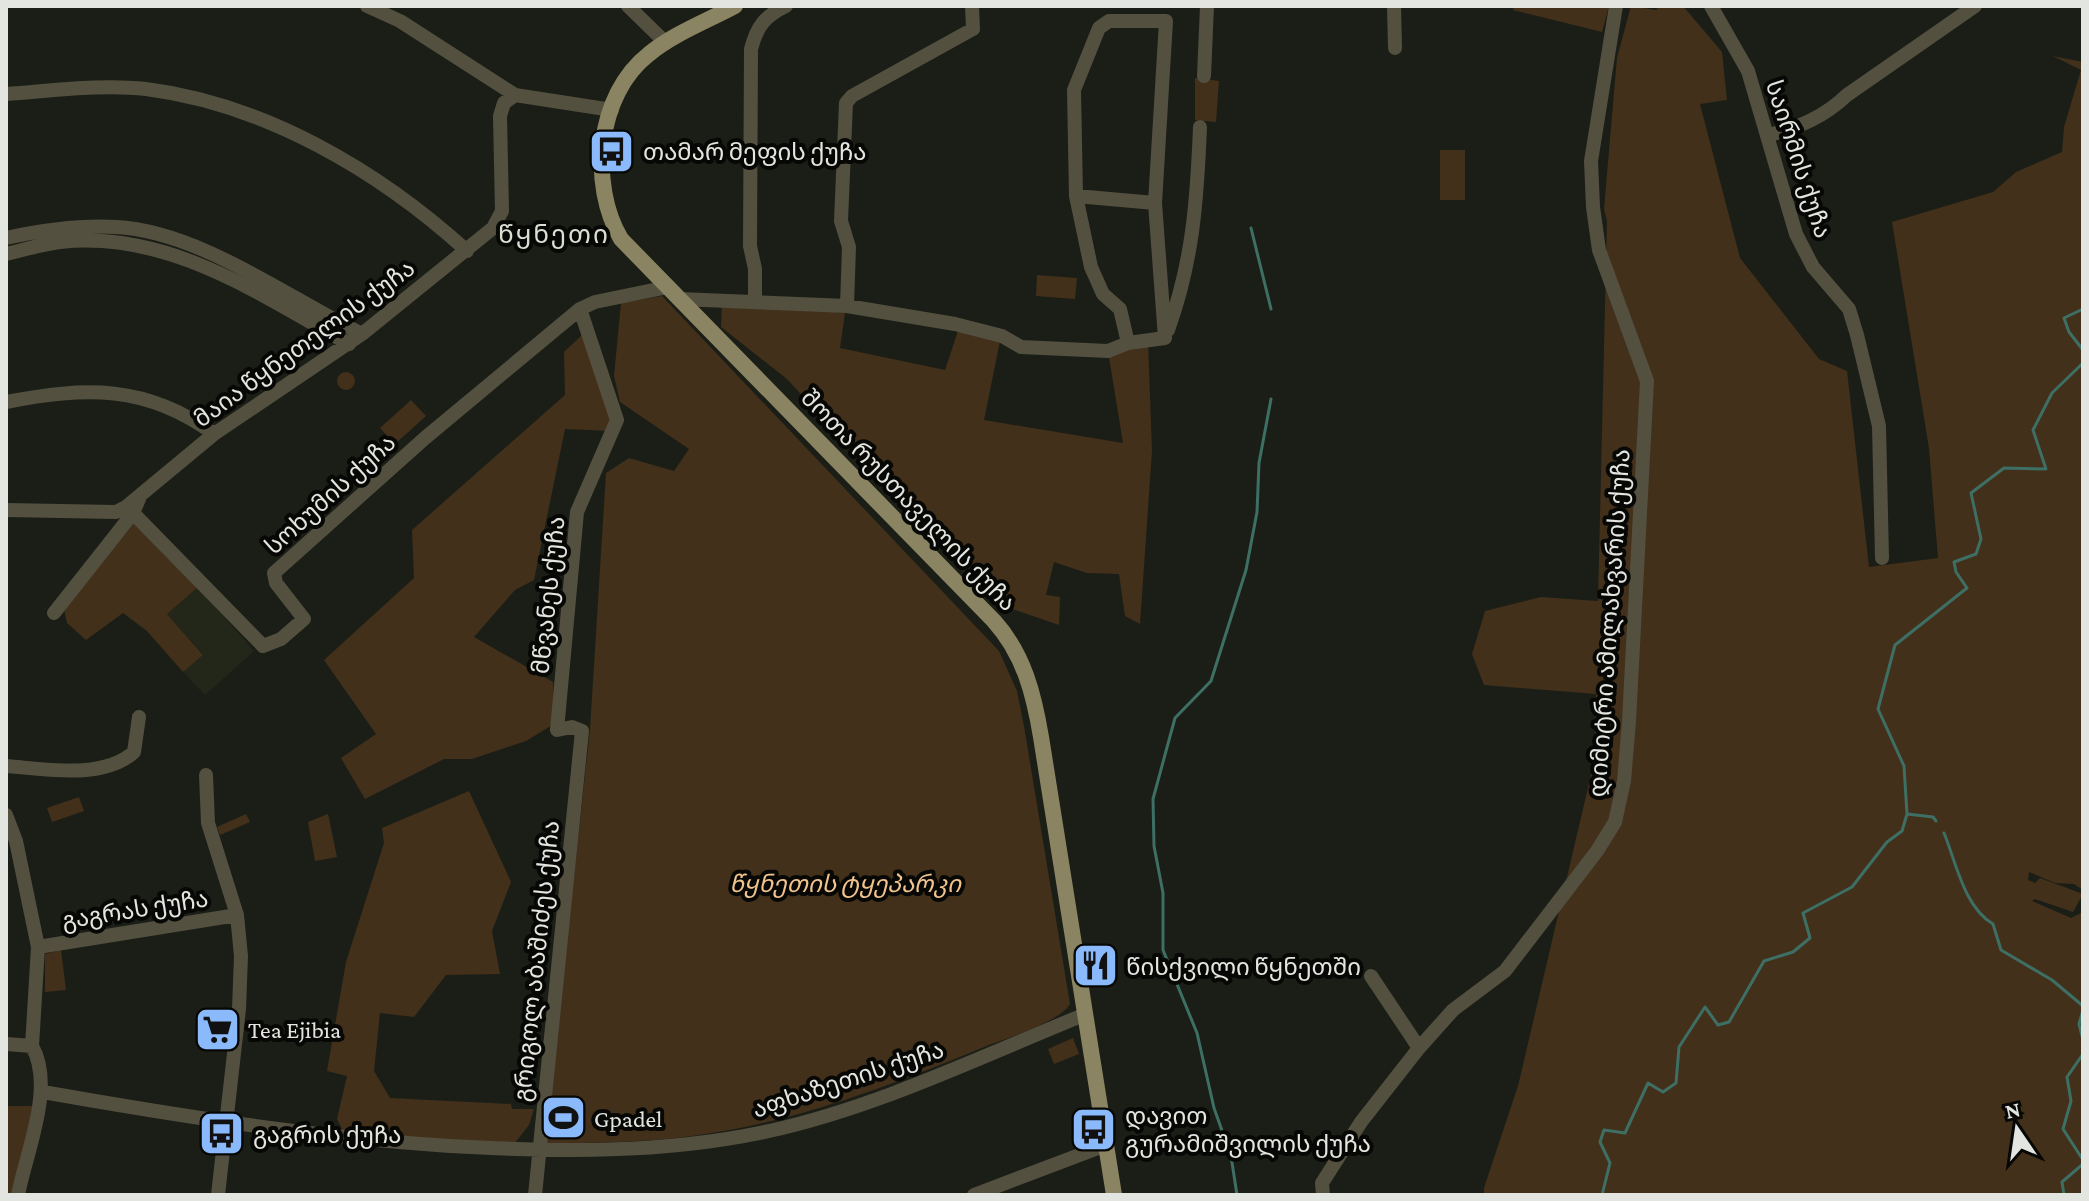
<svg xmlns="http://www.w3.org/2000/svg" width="2089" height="1201" font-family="'Crimson Pro','Noto Sans Georgian',serif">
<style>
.built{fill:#222719}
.green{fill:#42301b}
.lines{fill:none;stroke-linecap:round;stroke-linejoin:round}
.stream{stroke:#3e6f64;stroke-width:3}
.minor{stroke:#535040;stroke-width:14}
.major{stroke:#8a8462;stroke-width:16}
.labels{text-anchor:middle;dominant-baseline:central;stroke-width:8;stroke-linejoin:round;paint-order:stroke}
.poi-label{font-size:24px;fill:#e3e5e0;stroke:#070805;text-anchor:start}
.street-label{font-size:24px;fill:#e3e5e0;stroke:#070805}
.park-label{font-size:24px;font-style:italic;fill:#f1c48e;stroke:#070805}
.neighbourhood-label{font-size:26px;letter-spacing:2px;fill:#dadfd4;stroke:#070805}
</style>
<rect width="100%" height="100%" fill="#1b1e16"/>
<path class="built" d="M198,587L254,651L205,695L183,672L203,654L167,614Z"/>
<path class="green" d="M1514,6H1609L1602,32L1513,10Z
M1631,6L1656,10L1660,6H1683L1722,52L1727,100L1700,104L1740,258L1819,359L1847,371L1869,567L1938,558L1929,448L1892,222L1993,192L2016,172L2062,152L2064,127L2081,70L2053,56L2083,62V890L2074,884L2055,883L2029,872L2028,880L2035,883L2040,878L2083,894L2073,912L2035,899L2032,901L2071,918L2083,912V1195H1484V1188L1518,1086L1594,762L1596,694L1484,685L1472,654L1485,611L1541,597L1598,601L1607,221L1604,209L1617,58Z
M1195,78L1219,81L1216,122L1195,120Z
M1440,150H1465V200H1440Z
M1037,275L1077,278L1075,299L1036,296Z
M662,296L999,651L1017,691L1024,726L1070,1004C1059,1022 1010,1037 989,1045C892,1085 797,1122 692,1136C643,1143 593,1142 545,1144L590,729L606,473L629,458L674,471L689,449L620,402L614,376L621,303Z
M722,300L845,313L840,348L945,370L958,331L1000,341L984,420L1123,443L1108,351L1148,342L1152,451L1140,624L1125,616L1119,574L1087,573L1054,562L1046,595L1060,597L1059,625L992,602L787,379L721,327Z
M582,335L614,416L611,431L565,429L534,580L515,590L474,637L553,682L554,724L526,741L472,759H444L365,799L341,758L376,734L324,660L414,578L412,530L565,395L564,352Z
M337 381a9 9 0 1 1 18 0a9 9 0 1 1-18 0Z
M411,400L426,416L395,444L380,428Z
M135,522L198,587L167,614L203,655L183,672L147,631L123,613L86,640L67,623L64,609Z
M469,791L511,882L492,931L500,974L446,975L414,1017L380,1013L374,1071L390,1098L511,1104L512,1109H534L529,1125L514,1144L344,1133L337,1119L347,1076L327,1071L346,962L384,843L382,828Z
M79,797L84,811L52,822L47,808Z
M246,814L250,822L220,835L217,827Z
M328,814L337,857L315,861L308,822Z
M61,950L66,990L45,992V954Z
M1073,1038L1079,1054L1054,1064L1048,1049Z
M6,1106H34L16,1195H6Z"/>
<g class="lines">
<path class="stream" d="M1251,228L1271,309
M2083,309L2064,318L2069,332L2083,350
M1907,814L1933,817L1936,821
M1944,833C1956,862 1964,907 1993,924L2001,950L2052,980L2083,1006
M2083,1010L2079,1024L2083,1040
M2083,1054L2067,1077L2071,1101L2063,1129L2083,1160
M1237,1195L1231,1156L1214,1108L1197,1033L1163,950V893L1154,846L1153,799L1175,718L1211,681L1246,570L1257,512L1259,463L1271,399
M1602,1195L1610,1163L1600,1142L1604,1130L1625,1133L1648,1083L1663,1092L1676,1083L1679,1047L1705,1007L1718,1025L1729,1022L1764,961L1793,952L1810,938L1803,913L1852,887L1887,842L1902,831L1907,814L1904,766L1878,709L1895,645L1967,588L1956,572L1954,562L1976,554L1981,539L1971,493L2004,468L2046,469L2033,430L2052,393L2083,363
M2064,1195L2062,1182L2083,1164"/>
<path class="minor" d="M367,6L400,21L515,95L612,110
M628,6L666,43
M1394,6L1395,48
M1711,6L1748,71L1796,234L1813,267L1849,309L1857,335L1879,426L1882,558
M1204,76L1207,6
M6,94C52,91 100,84 146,89C265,104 379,171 467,251
M1769,135C1800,127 1824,117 1847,95L1975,6
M1076,196L1155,203
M6,238C43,230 78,225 116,227C199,231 288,298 362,334
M6,254C24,250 42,244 60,242C168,230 259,294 349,344
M680,299L847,306L955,324L1002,336L1021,347L1108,351L1128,343L1165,338
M755,300V269L750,246L751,49C757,26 765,16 786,6
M847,306L849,247L841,221L846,103L852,96L973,29L972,6
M1168,330C1193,261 1197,200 1200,127
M1128,343L1120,309L1103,294L1091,267L1076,196L1074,90L1099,28L1109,21H1166L1155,203L1165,338
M6,402C85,387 146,384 214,434
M139,499L133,513L263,646L281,639L304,619L276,583L274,573L425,438L580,309L595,302L668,287
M6,510L116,512L126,507L214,434L362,334L493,228L502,211L500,116L504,103L515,95
M54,613L133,513
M6,766C45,769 103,780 134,752L139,717
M206,775L208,823L237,915
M6,815L16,841L38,947L32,1046
M38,947L237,915L241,956L239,1009L218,1195
M1371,976L1419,1048
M6,1044L32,1046
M43,1092C179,1116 313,1137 450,1146C557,1152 663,1154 769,1131C878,1107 982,1056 1086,1014
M18,1195C27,1149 55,1087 32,1046
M535,1195L582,731L572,727L557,730L577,512L617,420L580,309
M974,1195L1106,1145
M1323,1195L1322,1183L1361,1122L1419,1048L1453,1010L1505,971L1597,851L1615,822L1624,781L1629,721L1647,381L1599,250L1593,207L1591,161L1616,6"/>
<path class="major" d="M735,6C707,21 673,34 649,54C596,95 589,185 621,239L994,621C1024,654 1034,695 1041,737L1114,1195"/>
</g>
<defs>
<symbol id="bus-square" viewBox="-11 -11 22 22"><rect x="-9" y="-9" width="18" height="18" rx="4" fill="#8bbafc" stroke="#070805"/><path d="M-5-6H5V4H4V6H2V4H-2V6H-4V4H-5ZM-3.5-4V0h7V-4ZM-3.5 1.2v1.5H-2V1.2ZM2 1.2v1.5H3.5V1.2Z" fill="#111"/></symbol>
<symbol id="restaurant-square" viewBox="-11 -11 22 22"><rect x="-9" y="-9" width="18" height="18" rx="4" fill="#8bbafc" stroke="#070805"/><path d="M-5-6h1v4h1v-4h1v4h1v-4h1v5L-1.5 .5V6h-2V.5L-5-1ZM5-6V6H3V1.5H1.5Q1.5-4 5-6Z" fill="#111"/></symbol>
<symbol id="supermarket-square" viewBox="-11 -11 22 22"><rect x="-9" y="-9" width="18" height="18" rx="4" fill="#8bbafc" stroke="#070805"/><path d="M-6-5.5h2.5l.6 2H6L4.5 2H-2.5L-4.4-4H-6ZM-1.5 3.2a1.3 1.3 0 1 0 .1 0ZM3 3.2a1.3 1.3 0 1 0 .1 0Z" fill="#111"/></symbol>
<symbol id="stadium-square" viewBox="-11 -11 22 22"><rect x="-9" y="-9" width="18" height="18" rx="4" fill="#8bbafc" stroke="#070805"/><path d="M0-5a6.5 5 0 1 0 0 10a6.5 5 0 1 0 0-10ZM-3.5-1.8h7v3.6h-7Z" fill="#111"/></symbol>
</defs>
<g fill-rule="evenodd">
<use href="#bus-square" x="586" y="126" width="51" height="51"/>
<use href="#restaurant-square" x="1070" y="940" width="51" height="51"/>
<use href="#supermarket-square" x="192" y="1004" width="51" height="51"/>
<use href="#stadium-square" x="538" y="1092" width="51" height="51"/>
<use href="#bus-square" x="1068" y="1104" width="51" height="51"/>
<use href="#bus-square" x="196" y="1108" width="51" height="51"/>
</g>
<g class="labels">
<g class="poi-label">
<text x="643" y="151">თამარ მეფის ქუჩა</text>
<text x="1126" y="966">წისქვილი წყნეთში</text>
<text x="248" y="1029">Tea Ejibia</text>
<text x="1125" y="1115">დავით<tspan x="1125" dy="28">გურამიშვილის ქუჩა</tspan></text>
<text x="594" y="1118">Gpadel</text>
<text x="253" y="1134">გაგრის ქუჩა</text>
</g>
<g class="street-label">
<text transform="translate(1799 159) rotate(72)">საირმის ქუჩა</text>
<text transform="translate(304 343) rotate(-36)">მაია წყნეთელის ქუჩა</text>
<text transform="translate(330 494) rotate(-42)">სოხუმის ქუჩა</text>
<text transform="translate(909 500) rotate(46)">შოთა რუსთაველის ქუჩა</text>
<text transform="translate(548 595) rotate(-84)">მწვანეს ქუჩა</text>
<text transform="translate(1609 623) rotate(-86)">დიმიტრი ამილახვარის ქუჩა</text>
<text transform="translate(135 909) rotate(-9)">გაგრას ქუჩა</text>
<text transform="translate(536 961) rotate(-84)">გრიგოლ აბაშიძეს ქუჩა</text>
<text transform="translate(848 1079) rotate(-18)">აფხაზეთის ქუჩა</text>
</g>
<g class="park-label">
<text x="845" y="883">წყნეთის ტყეპარკი</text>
</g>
<g class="neighbourhood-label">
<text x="554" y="234">წყნეთი</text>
</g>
</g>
<rect width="2089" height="1201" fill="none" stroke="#e3e5e0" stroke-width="16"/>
<g transform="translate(2017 1129) rotate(347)" stroke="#070805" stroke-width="6" paint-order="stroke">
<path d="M0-6L14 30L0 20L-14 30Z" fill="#e3e5e0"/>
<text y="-12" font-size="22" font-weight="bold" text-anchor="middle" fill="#e3e5e0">N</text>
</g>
</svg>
